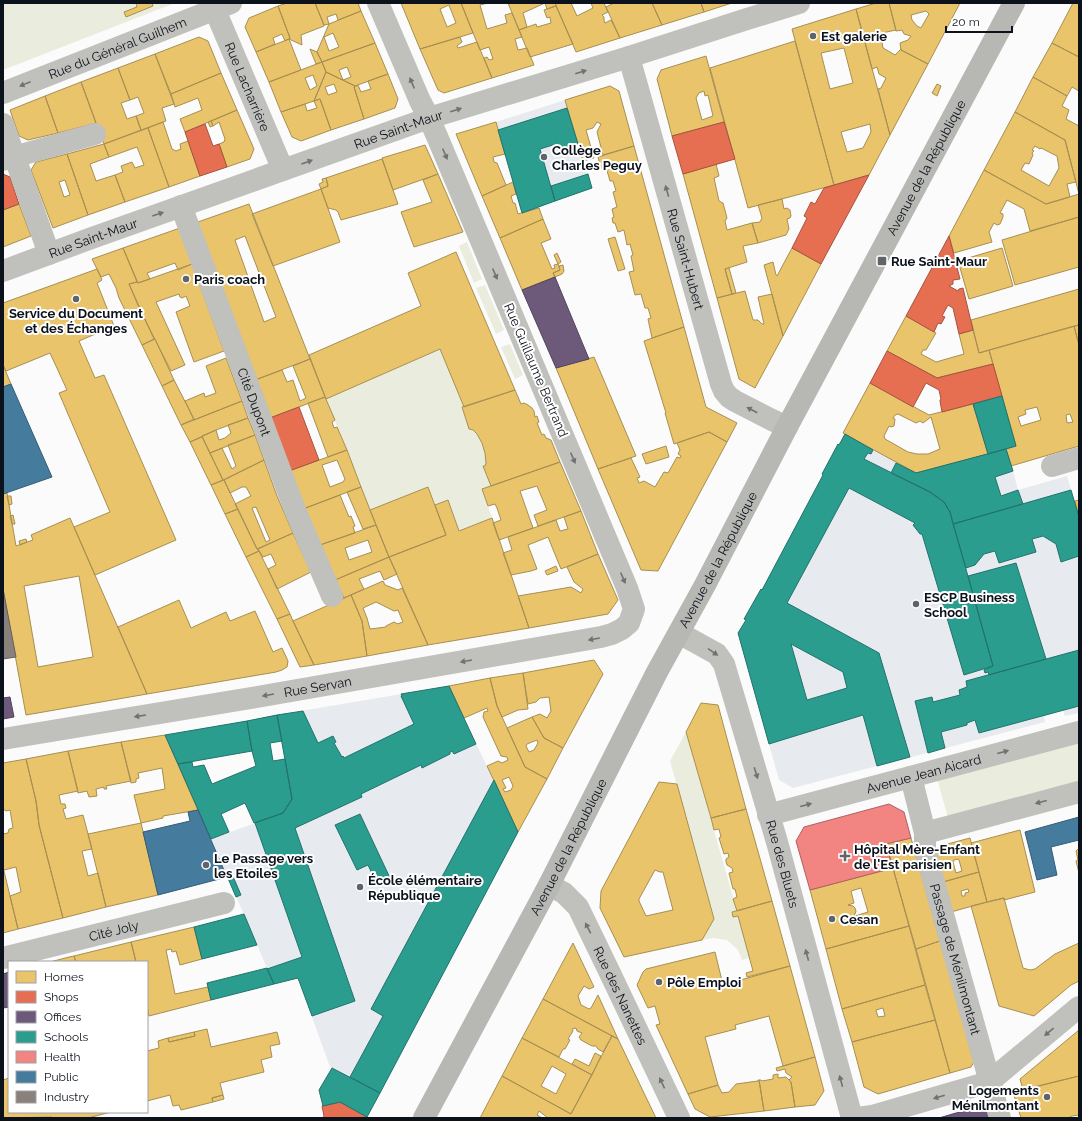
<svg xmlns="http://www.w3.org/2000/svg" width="1082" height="1121" font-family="Raleway,sans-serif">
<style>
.built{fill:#e7eaee}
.green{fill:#eaeddd}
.homes{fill:#e9c46a;stroke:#a78f52;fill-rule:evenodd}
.shops{fill:#e76f51;stroke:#a55341}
.offices{fill:#6d597a;stroke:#50445e}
.schools{fill:#2a9d8f;stroke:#21736c;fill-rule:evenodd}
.health{fill:#f28482;stroke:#ad6263}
.public{fill:#457b9d;stroke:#345c76}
.industry{fill:#8a817c;stroke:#64605f}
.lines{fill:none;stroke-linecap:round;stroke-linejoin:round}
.minor{stroke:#c0c0bc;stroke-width:22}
.major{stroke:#b7b8b4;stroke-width:22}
.oneway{fill:#6f7274}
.poi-dot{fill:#606469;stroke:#fff;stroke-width:1.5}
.labels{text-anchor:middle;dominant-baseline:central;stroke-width:4;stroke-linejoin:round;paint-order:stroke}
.poi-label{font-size:13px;font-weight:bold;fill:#0c121b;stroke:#fff;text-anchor:start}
.street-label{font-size:13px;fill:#0c121b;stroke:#fff}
</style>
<rect width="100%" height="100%" fill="#fbfbfb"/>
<path class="built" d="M565,100L592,188L522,213L496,122Z
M845,434L916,473L1006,449L1013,471L1018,490L1067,476L1079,517V713L1065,716L1063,710L1044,716L1045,722L793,788L779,780L738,633L746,620L744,619L761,589H762L823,475L822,474L838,444L839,445Z
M449,686L518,832L380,1093L330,1067L298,978L274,984L211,839L283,813L292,799L277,715Z"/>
<path class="green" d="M3,3H175L3,70Z
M467,242L482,279L474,283L459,246Z
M485,285L504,330L496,334L476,288Z
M510,344L523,375L515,379L501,347Z
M440,349L464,407L462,408L469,429C482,433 487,454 485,466H483L491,486L482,489L492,518L459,531L448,500L435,505L428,487L370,510L326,399Z
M686,732L737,911L732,912L733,916H738L749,958L742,960L738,950L727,940L713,938L702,940L714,919L670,761Z
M1079,738V783L948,818L936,775Z"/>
<path class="homes" d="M136,3H152L153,6L126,17L124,12L137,7Z
M287,3H315L324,25V26L301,35L302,45L289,39L290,38L278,6Z
M315,3H358L361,11L338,20L336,14L327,17L329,24L324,25Z
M401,3H461L473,33L420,49ZM449,5L456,23L447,27L440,9Z
M461,3H488L480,5L487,29L507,23L505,15L512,13L522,37L515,39L518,50L527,48L534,65L492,78L484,58L487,57L489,60L493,59L489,47L480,50Z
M508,3H555L556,6L547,9L545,3L523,13L527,27L519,30Z
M555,3H571L577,16L593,8L591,3H604L608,12L602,15L604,17V20L605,23L611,20L620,38L576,52Z
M614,3H652L662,25L620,38L606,7Z
M652,3H701L704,12L662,25Z
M701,3H732L704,12Z
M876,3H889L896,30L882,33L884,37L882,42L883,48L895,55L901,49V50L928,64L890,135L878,89L881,88L886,78L879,74L877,67L872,69L856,9Z
M889,3H960L928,64L901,50L900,43L908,40L911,36L904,34L902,30L896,31ZM926,11L929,14L921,28L917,26L912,20L911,15Z
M1073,3H1079V57L1052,43Z
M278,6L290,38L285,41L282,34L273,38L275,44L256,52L245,27L249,18Z
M556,6L573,44L530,57L519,30L536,24L537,27L551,23L550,17L547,18L544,10Z
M856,9L890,135L869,175L834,185L792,29ZM844,48L853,83L830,89L821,53ZM870,124L871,132L863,148L847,152L841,132Z
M361,11L375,43L322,62L317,52L329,24ZM333,33L339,47L329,51L324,37Z
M199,37L208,41L221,73L171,94L155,54Z
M460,37L462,42L457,46L458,48L477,42L492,78L444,93L438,90L420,49Z
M289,39L301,70L269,82L256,52Z
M795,41L834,185L748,208L710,68Z
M375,43L388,74L355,86L326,72L322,62ZM347,67L351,77L343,80L339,70Z
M1052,43L1079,57V91L1072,87L1067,96L1033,77Z
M310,49L317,52L322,62L316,64Z
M155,54L174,104L162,108L166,121L141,130L136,116L144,113L138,97L130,100L118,68Z
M706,56L724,122L672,136L657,79L661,70ZM704,91L705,96L708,95L713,116L702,120L696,98L699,93Z
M322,62L326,72L314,101L281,112L269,82ZM313,75L317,86L310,90L305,78Z
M118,68L130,100L121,103L127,119L136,116L141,130L104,144L95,123H96L81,82Z
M326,72L355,86L354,87L364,119L331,130L320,99L314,101ZM334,84L337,92L328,95L325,87Z
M221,73L237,110L185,132L180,119L202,110L198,98L175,107L171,94Z
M388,74L398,99L395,108L364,119L354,87L358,85L361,92L371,89L368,81Z
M1033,77L1067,96L1062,106L1069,110L1066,119L1079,126V194L1065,140L1015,112Z
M81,82L96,123L58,133L45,96Z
M937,84L941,86L937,96L932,93Z
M610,86L619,91L634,146L603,155L597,132L601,124L597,122L593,128L586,130L594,158L583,161L565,100Z
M45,96L58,133L28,140L19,136L10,110Z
M320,99L331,130L301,141L292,137L281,112L305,104L307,111L317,108L314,101Z
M237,110L254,149L250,159L227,167L219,144L224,142L225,139L219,122L213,126L211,121Z
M1015,112L1065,140L1076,182L1067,184L1070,197L1046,204L984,170ZM1035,146L1040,149L1041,148L1057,156L1059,168L1049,186L1021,170L1025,163L1029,164L1033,155L1032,153L1034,151L1032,150Z
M211,121L213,126L210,127L208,122Z
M163,122L172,149L176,151L181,149L180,144L188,141L200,176L169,187L148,128Z
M496,122L505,154L493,157L494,162L497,163L506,185L482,196L456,134Z
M148,128L169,187L125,202L115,175L123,172L121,166L132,162L135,168L144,165L137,147L109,157L104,144Z
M104,144L109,157L90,164L96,181L115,175L125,202L88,215L67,154Z
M425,145L438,174L393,190L382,158Z
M634,146L684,327L652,338L648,319L651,318L648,308H645L641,294L635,295L629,272L634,271L631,256L633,255L630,244L627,245L624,230L618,232L615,223H613L612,218L614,217L612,209L617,207L613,192L616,191L613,181H610L606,167L601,168L598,157Z
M67,154L88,215L53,228L31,170L36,162ZM65,180L70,195L64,197L59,182Z
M382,159L398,204L341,220L338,212L336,210L328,208L321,189L328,186L326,178Z
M716,164L719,176L714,178L719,201L723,203L727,218L725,221L727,230L752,223L758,243L743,246L747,262L725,269L732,294L717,298L683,174Z
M984,170L1046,204L1079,194V217L1030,231L1024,209L1007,200L1000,213L1003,214V217L1000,224L997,225L994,223L989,232L992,242L954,253L949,236Z
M438,174L463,232L414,247L401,212L432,202L423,180Z
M326,178L328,186L321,189L319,184L323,182L322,179Z
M513,182L516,194L511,196L513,203H515L518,214L539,208L543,219L500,238L482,196Z
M321,189L340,242L273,266L252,214Z
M782,199L784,209L787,208L790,210L791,216L790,218L787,219L789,229L786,235L758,243L752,223L760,222L762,218L758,205Z
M19,204L31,236L3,247V210Z
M249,204L310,359L255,380L195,223ZM245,236L276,317L264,322L235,240Z
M1079,217V267L1015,285L1002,240Z
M543,219L551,239L541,243L552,269L555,268L554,265L558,264L560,270L553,273L555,277L522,290L500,238Z
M180,228L192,264L178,270L175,263L147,273L150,279L138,283L123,248Z
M615,237L625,269L618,271L608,239Z
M123,248L137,282L129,284L154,339L142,345L119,298L116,288L109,274L101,277L92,259Z
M792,248L821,264L783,336L764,265L773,262L776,275L777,276Z
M1002,248L1013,286L969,299L958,261Z
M456,252L515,390L464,407L440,349L326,399L309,355L421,306L408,273Z
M557,253L561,262L558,264L554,255Z
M192,264L224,351L194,362L176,312L190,306L186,296L182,298L180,297L179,294L156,302L185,365L171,371L140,310L129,284L137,282L138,283Z
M563,265L564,271L562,274L555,277L553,273L560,270L559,266Z
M729,268L736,293L732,294L725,269Z
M97,269L102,280L97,283L114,326L79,341L95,378L104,375L176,540L95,575L74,527L110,512L59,393L67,390L50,353L6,371L3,365V303Z
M1079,289V325L979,353L971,320Z
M745,291L753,320H758L762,324H764L758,297L772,294L783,336L755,388L739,379L717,298Z
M906,316L936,333L926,350H923L921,354L936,362L964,354L959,334L973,330L979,353L989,350L993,364L937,378L887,351Z
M1079,325V345L1074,326Z
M1074,326L1079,345V446L1011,466L1006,449L1016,446L989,350ZM1037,407L1041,420L1021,426L1018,417L1026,414L1025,410ZM1070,414L1073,422L1067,423L1066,415Z
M684,327L706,407L737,423L727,442L709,432L674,444L665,413H666L644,341Z
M155,339L174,380L162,386L142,345Z
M594,357L636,456L598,469L556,368Z
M226,358L242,401L194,420L185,401L204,393L205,397L216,393L206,366Z
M310,359L325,397L270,418L255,380L282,370L287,382L293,380L300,401L306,398L293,366Z
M3,365L11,384L3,387Z
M174,380L194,419L181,425L162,386Z
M870,383L929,415L973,404L988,454L916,473L843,433ZM898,414L916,423L920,421L923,423L931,417L940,449L928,454H917L908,452L885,439L884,436L889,426L891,427L894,426L895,419L893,418L895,415Z
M515,390L521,404L524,403L528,405L532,408L534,411L535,417L537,416L539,422L537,423L542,435L544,434L546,438L551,440L560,462L491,486L483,466H485L486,463L485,453L482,443L477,434L473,430L469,429L462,407Z
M325,397L335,420L332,422L334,428L337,427L347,450L328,457L308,403Z
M242,401L248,418L216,430L190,442L181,425Z
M248,418L255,435L210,453L202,436L216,430L219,440L225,438L231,433L228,425Z
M709,432L727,442L658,571L641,570L598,469L631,458L640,477L637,478L639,483L644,481L655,487L664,472L668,473L677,457L680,458L681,456L678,454L680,450L677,443Z
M255,435L264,460L223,480L210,453L222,448L232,469L236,466L228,445Z
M202,437L223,480L211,485L190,442Z
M666,446L669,457L646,464L642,454Z
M347,450L361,487L303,509L289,471ZM337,460L345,479L343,482L330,487L322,465Z
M264,460L277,496L293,533L257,549L235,504L251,496L246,487H242L230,493L224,480ZM256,507L270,540L266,542L252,508Z
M560,462L581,511L538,526L534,515L547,510L537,486L520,491L533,528L499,540L493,523L501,520L497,508L495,504L488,506L482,489Z
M224,480L238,509L225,514L211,485Z
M361,487L376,525L363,529L347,492Z
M428,487L446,535L389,557L370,510Z
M7,493L16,546L33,540L31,535L70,518L147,694L26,715L3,589V494ZM79,576L93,657L38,667L24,586Z
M340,495L349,517L351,516L355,526L353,527L355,533L320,545L303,509Z
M7,496H11L12,504L9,505Z
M448,500L459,531L492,518L529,628L428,645L389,557L446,535L435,505Z
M1079,500V517L1075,501Z
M238,509L257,549L259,551L246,557L225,514Z
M581,511L598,554L561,569L548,537L528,545L537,569L531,571L511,575L503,553L512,550L508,537L556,520L560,531L568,529L564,517Z
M13,515L15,524H12L10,516Z
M376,525L389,557L335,580L320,545ZM368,540L372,552L349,560L345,548Z
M293,533L311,572L277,589L268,569L276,565L271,554L263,557L258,549Z
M26,539L27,542L20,545L19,541Z
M259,551L290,614L277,619L246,557Z
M598,554L618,600L608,614L529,628L518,596L571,587L581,593L583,589L574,582L567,567Z
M389,557L397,574L384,580L380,571L359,579L364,589L344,598L335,580Z
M556,566L558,571L547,575L545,571Z
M383,581L385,585L398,590L402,588L428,645L367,656L362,621L351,595ZM376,602L394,611L398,610L403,622L397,624L396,623L394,622L386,626V627L370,629L367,618L363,608Z
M351,595L362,621L367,656L314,665L293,621Z
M179,600L191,628L226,612L230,621L255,611L273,652L282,648L288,661L287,667L282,670L276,672L147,694L118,627Z
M290,614L293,621L314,665L300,667L277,619Z
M594,660L603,674L563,748L544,738L532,717L540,714L547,718L551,711L549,697L540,698L536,702L528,704L523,673Z
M523,673L528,709L518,710L502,717L497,706L490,678Z
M490,678L497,706L525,767L547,779L518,832L487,766L498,761L502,763L508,760L507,757L501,756L483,717L484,712L488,711L487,708L464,718L449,686ZM509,777L513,786L511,790L505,792L503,789L506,788L502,780Z
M701,703L718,705L746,809L711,818L686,732Z
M532,717L544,738L563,748L547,779L525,767L507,728ZM537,740L538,743L534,750L529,752L526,746L527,744Z
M165,735L198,810L163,816V818L141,823L134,795L165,789L162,768L138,773L139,778L136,779V782L131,783L121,742Z
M121,742L131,781L106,786L107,789H104V787L96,789L97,796L89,797L87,791L78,793L68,751Z
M68,751L78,791L59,795L61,804H65L66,808L63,809L66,819L83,815L92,849L82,851L88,876L98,873L106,907L63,918L39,825L36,801L26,759Z
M26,759L36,801L39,825L63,918L18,929L10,896L21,892L16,867L4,870L3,867V834L8,833L9,829L13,828L10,810L6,811L3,809V763Z
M659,782L677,784L714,919L702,940L624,957L600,908L601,891ZM655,870L660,872H663L673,910L646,916L639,901V899Z
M746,809L772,901L737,911L733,899L737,897L735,889H733L729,873L733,872L732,868L727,865L726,862V859L729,857L728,853L724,854L719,838L721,837L719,829L714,830L711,818Z
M141,823L158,895L106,907L88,834Z
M1020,830L1035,892L1004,900V898L987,902L971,843Z
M911,838L940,941L916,949L886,844Z
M970,838L979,872L943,882L936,853L940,846ZM958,859L959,860L962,871L956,873L953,862L954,860Z
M1079,848V873L1076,861L1078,860L1076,851Z
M3,867L18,929L3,933Z
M893,868L909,926L826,949L810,890ZM861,888L868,912L852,917L855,914L856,911L855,908L853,906L848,905L854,903L851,891Z
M979,872L987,902L951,912L943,882ZM968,889L969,892L965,893V896H962L961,891Z
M1004,898L1023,968L1030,970L1035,969L1055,954L1079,943V981L1071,985L1034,1016L999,1006L971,906Z
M772,901L790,966L747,977L746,973L753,971L738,916L733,917L732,912Z
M909,926L925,985L842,1009L826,949Z
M194,927L202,959L180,965L176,951L172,952L171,949L166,950L175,994L208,987L211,1000L149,1016L147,1006V962H136L131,942Z
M940,941L974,1062L971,1067L950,1073L916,949Z
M131,942L136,962H76L74,956Z
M573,943L594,987L589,989L584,986L578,996L581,1005L589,1009L591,1008L598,995L618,1039L543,999Z
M715,952L723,985L790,966L815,1057L783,1066L769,1016L735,1025L736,1029L705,1037L718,1085L688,1094L656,1025L660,1024L655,1006L648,1008L637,985L643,972L646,969Z
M74,956L76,962H50L69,957Z
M925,985L935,1020L852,1042L842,1009ZM883,1008L885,1016L878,1017L876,1010Z
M543,999L612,1036L603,1052L598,1049L596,1046H592L581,1040L579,1037L582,1033L577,1031L576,1028L572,1029L573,1031L568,1039L570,1040L565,1049H563L559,1057L522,1038Z
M935,1020L950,1073L878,1094L864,1087L852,1042Z
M207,1029L211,1047L277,1032L280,1044L270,1046L272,1057L261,1060L264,1072L220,1083L223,1095L212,1098L213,1102L181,1110L179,1105L173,1106L170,1095L147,1101V1051L159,1048L158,1041L168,1038L169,1042L195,1036L194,1032Z
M1079,1030V1076L1023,1090L1020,1079Z
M194,1032L195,1036L169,1042L168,1038Z
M612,1036L618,1039L656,1118H548L539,1111L537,1115L542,1118H480L502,1076L571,1114Z
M522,1038L592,1075L571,1114L502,1076ZM552,1066L566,1074L556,1094L541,1086Z
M595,1053L601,1056L592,1075L572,1064L575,1059L589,1066Z
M815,1057L824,1091L815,1105L795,1107L791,1082L789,1080L792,1077L786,1073L785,1069L777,1071L776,1068Z
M778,1074V1078L786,1077L791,1082L795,1107L764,1111L759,1080H761L762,1081L773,1079V1075Z
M1079,1076V1115L1072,1116L1068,1118H1021L1013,1092Z
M9,1078V1112H111L88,1118H53L52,1117L3,1118V1080Z
M758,1080H759L764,1111L710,1117L695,1109L688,1094L718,1085L722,1093L729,1092L736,1084L758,1081Z
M223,1095L224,1099L213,1102L212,1098Z"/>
<path class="shops" d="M724,122L735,159L683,174L672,136Z
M205,124L213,146L219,144L227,167L200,176L185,132Z
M3,174L10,177L19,204L3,210Z
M869,175L821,264L792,248L807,218L804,216L811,202L815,204L824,188Z
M949,236L960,279L953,280V284L949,286L958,291L959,289L963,288L973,330L959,334L953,308L948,305L942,316L945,317L941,324L938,323L934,332L906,316Z
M887,351L937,378L993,364L1002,396L942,412L940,401V400L941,399L939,390L926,383L913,407L870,383Z
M299,407L319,460L289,471L270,418Z
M340,1102L367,1117V1118H323L324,1116L322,1106Z"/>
<path class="offices" d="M555,277L589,359L556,368L522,290Z
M10,697L14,717L3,719V698Z
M9,972V1007L3,1008V974Z
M972,1110L987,1111L990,1118H939L956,1113Z"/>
<path class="schools" d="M567,108L578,144L558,150L556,144L540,149L555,201L522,213L498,130Z
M588,174L592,188L555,201L551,186Z
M1002,396L1016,446L988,454L973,404Z
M845,434L873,450L871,454L868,453L864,459L930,492L944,502L950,512L993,666L964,675L922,534H920L913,525L915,523L849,488L787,603L879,653L910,757L877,766L863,715L769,744L738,633L746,620L744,619L761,589L762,590L823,475L822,474L838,444L839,445ZM791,644L843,672L847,688L807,700Z
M1006,449L1013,471L995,477L1001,496L1018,490L1023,504L953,524L950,512L944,502L930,492L891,473L896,463L916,473Z
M1071,490L1079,517V556L1061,562L1056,544L1043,536L1032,539L1036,552L999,563L995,551L984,554L975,565L966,568L953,524Z
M1016,563L1046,659L989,675L988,672L985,673L984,670L993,666L968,576Z
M1079,650V706L979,733L975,720L967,723V725L941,732L945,748L928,753L915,701L932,697L933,702L960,695L959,690L967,687L966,681Z
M449,686L476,744L454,754L452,751L450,752V754L422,768L421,765L361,794L362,797L295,828L355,1001L312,1016L298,978L274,984L267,969L302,957L255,823L283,813L292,799L277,715L303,711L318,743L333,736L336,742L334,743L342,757L343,756L344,758L414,724L401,696H402L401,694Z
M277,715L282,741L270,743L273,761L285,759L292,799L283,813L254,823L245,803L221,814L229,832L211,839L178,764L192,762L193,767L204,765L212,784L256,766L252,751L247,721Z
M247,721L252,751L178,764L165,735Z
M494,780L518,832L380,1093L350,1077L383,1016L371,1009Z
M360,814L391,880L378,886L368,865L357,870L335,825Z
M232,874L241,895L236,897L227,876Z
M244,914L257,945L202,959L194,927Z
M267,968L274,984L211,1000L207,983Z
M332,1068L380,1093L367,1117L340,1102L323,1106L319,1090Z"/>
<path class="health" d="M889,804L904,812L911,838L886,844L893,868L810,890L796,841L804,827Z"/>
<path class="public" d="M11,384L52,477L3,494V387Z
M198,810L227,877L158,895L143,832L190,821L188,812Z
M1079,817V840L1051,847L1057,875L1037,880L1025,832Z"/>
<path class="industry" d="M3,589L16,657L3,659Z"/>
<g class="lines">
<g class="minor">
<path id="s1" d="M212,3L283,170"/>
<path id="s2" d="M629,57L721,384L724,391L729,397L735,401L770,419L787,427"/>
<path id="s3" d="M3,93L231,3"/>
<path d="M3,124L49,254"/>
<path d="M3,160L95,134"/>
<path id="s4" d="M181,206L295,510L332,596"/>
<path id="s5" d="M3,271L89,239L429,118L629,57L747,19L799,3"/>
<path d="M1052,466L1079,458"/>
<path id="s6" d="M679,633L717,654L724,664L777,842L852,1118"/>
<path id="s7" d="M3,739L257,697L601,637L612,634L622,629L629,623L634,609L627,588L439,141L429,118L420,101L378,3"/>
<path id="s8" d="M911,777L925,833V850L1000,1118"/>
<path id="s9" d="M768,815L1079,732"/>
<path d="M925,833L1079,792"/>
<path id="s10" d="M549,885L564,893L578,907L609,971L679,1118"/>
<path id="s11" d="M3,958L224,903"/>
<path d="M858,1118L872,1116L989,1082L1079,1007"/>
</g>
<path class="major" id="s12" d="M424,1118L549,885L657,672L705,585L787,427L1014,3"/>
</g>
<defs><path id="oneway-solid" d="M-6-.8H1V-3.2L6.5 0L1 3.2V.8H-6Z"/></defs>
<g class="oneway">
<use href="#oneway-solid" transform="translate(581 72) rotate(-17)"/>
<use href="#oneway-solid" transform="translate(412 83) rotate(-113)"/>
<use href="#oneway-solid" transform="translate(25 84) rotate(158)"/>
<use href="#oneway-solid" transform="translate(456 110) rotate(-17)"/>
<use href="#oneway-solid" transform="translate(445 154) rotate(67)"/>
<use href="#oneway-solid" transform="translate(307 162) rotate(-20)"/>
<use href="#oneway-solid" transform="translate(667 191) rotate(-106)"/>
<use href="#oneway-solid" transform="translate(158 214) rotate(-19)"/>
<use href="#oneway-solid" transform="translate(495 274) rotate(67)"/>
<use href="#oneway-solid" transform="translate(752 410) rotate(-152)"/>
<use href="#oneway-solid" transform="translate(573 458) rotate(67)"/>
<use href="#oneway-solid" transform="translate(623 578) rotate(67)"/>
<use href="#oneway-solid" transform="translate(594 639) rotate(170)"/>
<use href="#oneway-solid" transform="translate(713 652) rotate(34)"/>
<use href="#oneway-solid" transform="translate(466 661) rotate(170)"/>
<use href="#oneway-solid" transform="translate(268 695) rotate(170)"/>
<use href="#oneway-solid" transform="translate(140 716) rotate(171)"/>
<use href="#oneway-solid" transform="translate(1003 752) rotate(-15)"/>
<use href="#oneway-solid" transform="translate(756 773) rotate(73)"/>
<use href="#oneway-solid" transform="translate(1041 802) rotate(165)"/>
<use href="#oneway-solid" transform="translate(806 805) rotate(-15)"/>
<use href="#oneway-solid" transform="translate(588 928) rotate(-117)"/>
<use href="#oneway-solid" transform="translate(807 955) rotate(-105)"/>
<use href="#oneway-solid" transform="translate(1049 1032) rotate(140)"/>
<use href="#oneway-solid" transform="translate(841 1081) rotate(-105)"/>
<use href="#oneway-solid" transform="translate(662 1083) rotate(-115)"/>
<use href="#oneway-solid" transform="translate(939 1097) rotate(164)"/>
</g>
<g class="poi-dot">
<circle cx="813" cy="36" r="4"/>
<circle cx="544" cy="157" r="4"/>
<rect x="877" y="256" width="10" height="10" rx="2"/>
<circle cx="186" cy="279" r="4"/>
<circle cx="76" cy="299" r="4"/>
<circle cx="916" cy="604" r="4"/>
<path d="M843 850h4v4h4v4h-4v4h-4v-4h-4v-4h4z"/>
<circle cx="206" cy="865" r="4"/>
<circle cx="360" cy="887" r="4"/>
<circle cx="832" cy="919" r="4"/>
<circle cx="659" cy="982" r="4"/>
<circle cx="1047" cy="1097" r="4"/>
</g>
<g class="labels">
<g class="poi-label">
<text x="821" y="36">Est galerie</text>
<text x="552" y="150">Collège<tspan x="552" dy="15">Charles Peguy</tspan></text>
<text x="891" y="261">Rue Saint-Maur</text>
<text x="194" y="279">Paris coach</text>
<text x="76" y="313" text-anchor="middle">Service du Document<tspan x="76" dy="15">et des Échanges</tspan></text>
<text x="924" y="597">ESCP Business<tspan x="924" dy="15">School</tspan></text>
<text x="854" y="849">Hôpital Mère-Enfant<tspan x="854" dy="15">de l'Est parisien</tspan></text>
<text x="214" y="858">Le Passage vers<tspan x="214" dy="15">les Etoiles</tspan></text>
<text x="368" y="880">École élémentaire<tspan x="368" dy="15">République</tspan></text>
<text x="840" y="919">Cesan</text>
<text x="667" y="982">Pôle Emploi</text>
<text x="1039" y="1090" text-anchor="end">Logements<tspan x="1039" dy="15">Ménilmontant</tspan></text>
</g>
<g class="street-label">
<text stroke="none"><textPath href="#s3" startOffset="123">Rue du Général Guilhem</textPath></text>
<text stroke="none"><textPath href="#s1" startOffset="91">Rue Lacharrière</textPath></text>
<text stroke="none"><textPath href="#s5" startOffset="420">Rue Saint-Maur</textPath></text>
<text stroke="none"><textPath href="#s12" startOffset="1075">Avenue de la République</textPath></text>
<text stroke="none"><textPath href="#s5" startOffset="96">Rue Saint-Maur</textPath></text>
<text stroke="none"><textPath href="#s2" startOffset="210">Rue Saint-Hubert</textPath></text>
<text transform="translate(536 370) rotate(67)">Rue Guillaume Bertrand</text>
<text stroke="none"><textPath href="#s4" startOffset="209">Cité Dupont</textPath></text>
<text stroke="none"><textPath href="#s12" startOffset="631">Avenue de la République</textPath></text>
<text stroke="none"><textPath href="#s7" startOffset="319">Rue Servan</textPath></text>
<text stroke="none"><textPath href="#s9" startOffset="161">Avenue Jean Aicard</textPath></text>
<text stroke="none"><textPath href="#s12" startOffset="307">Avenue de la République</textPath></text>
<text stroke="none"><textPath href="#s6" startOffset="264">Rue des Bluets</textPath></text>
<text stroke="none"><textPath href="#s11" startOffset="114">Cité Joly</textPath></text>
<text stroke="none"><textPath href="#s8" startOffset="188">Passage de Ménilmontant</textPath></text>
<text stroke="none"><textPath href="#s10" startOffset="135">Rue des Nanettes</textPath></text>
</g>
</g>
<rect width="1082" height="1121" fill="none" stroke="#0c121b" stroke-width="8"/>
<rect x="8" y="961" width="140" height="152" fill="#ffffff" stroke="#9ea0a4"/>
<rect x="16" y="971" width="20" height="12" fill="#e9c46a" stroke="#9ea0a4"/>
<text x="44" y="981" font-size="12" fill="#0c121b">Homes</text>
<rect x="16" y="991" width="20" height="12" fill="#e76f51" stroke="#9ea0a4"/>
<text x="44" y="1001" font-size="12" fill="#0c121b">Shops</text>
<rect x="16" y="1011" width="20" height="12" fill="#6d597a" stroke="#9ea0a4"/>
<text x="44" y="1021" font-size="12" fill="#0c121b">Offices</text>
<rect x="16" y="1031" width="20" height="12" fill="#2a9d8f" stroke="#9ea0a4"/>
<text x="44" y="1041" font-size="12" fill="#0c121b">Schools</text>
<rect x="16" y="1051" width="20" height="12" fill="#f28482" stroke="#9ea0a4"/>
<text x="44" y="1061" font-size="12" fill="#0c121b">Health</text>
<rect x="16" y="1071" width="20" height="12" fill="#457b9d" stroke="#9ea0a4"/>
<text x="44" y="1081" font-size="12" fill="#0c121b">Public</text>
<rect x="16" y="1091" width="20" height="12" fill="#8a817c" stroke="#9ea0a4"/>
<text x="44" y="1101" font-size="12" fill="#0c121b">Industry</text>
<path d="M946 26v6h66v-6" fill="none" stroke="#0c121b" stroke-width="2"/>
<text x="952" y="26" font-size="12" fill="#0c121b" stroke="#ffffff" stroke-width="3" paint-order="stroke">20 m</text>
</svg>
